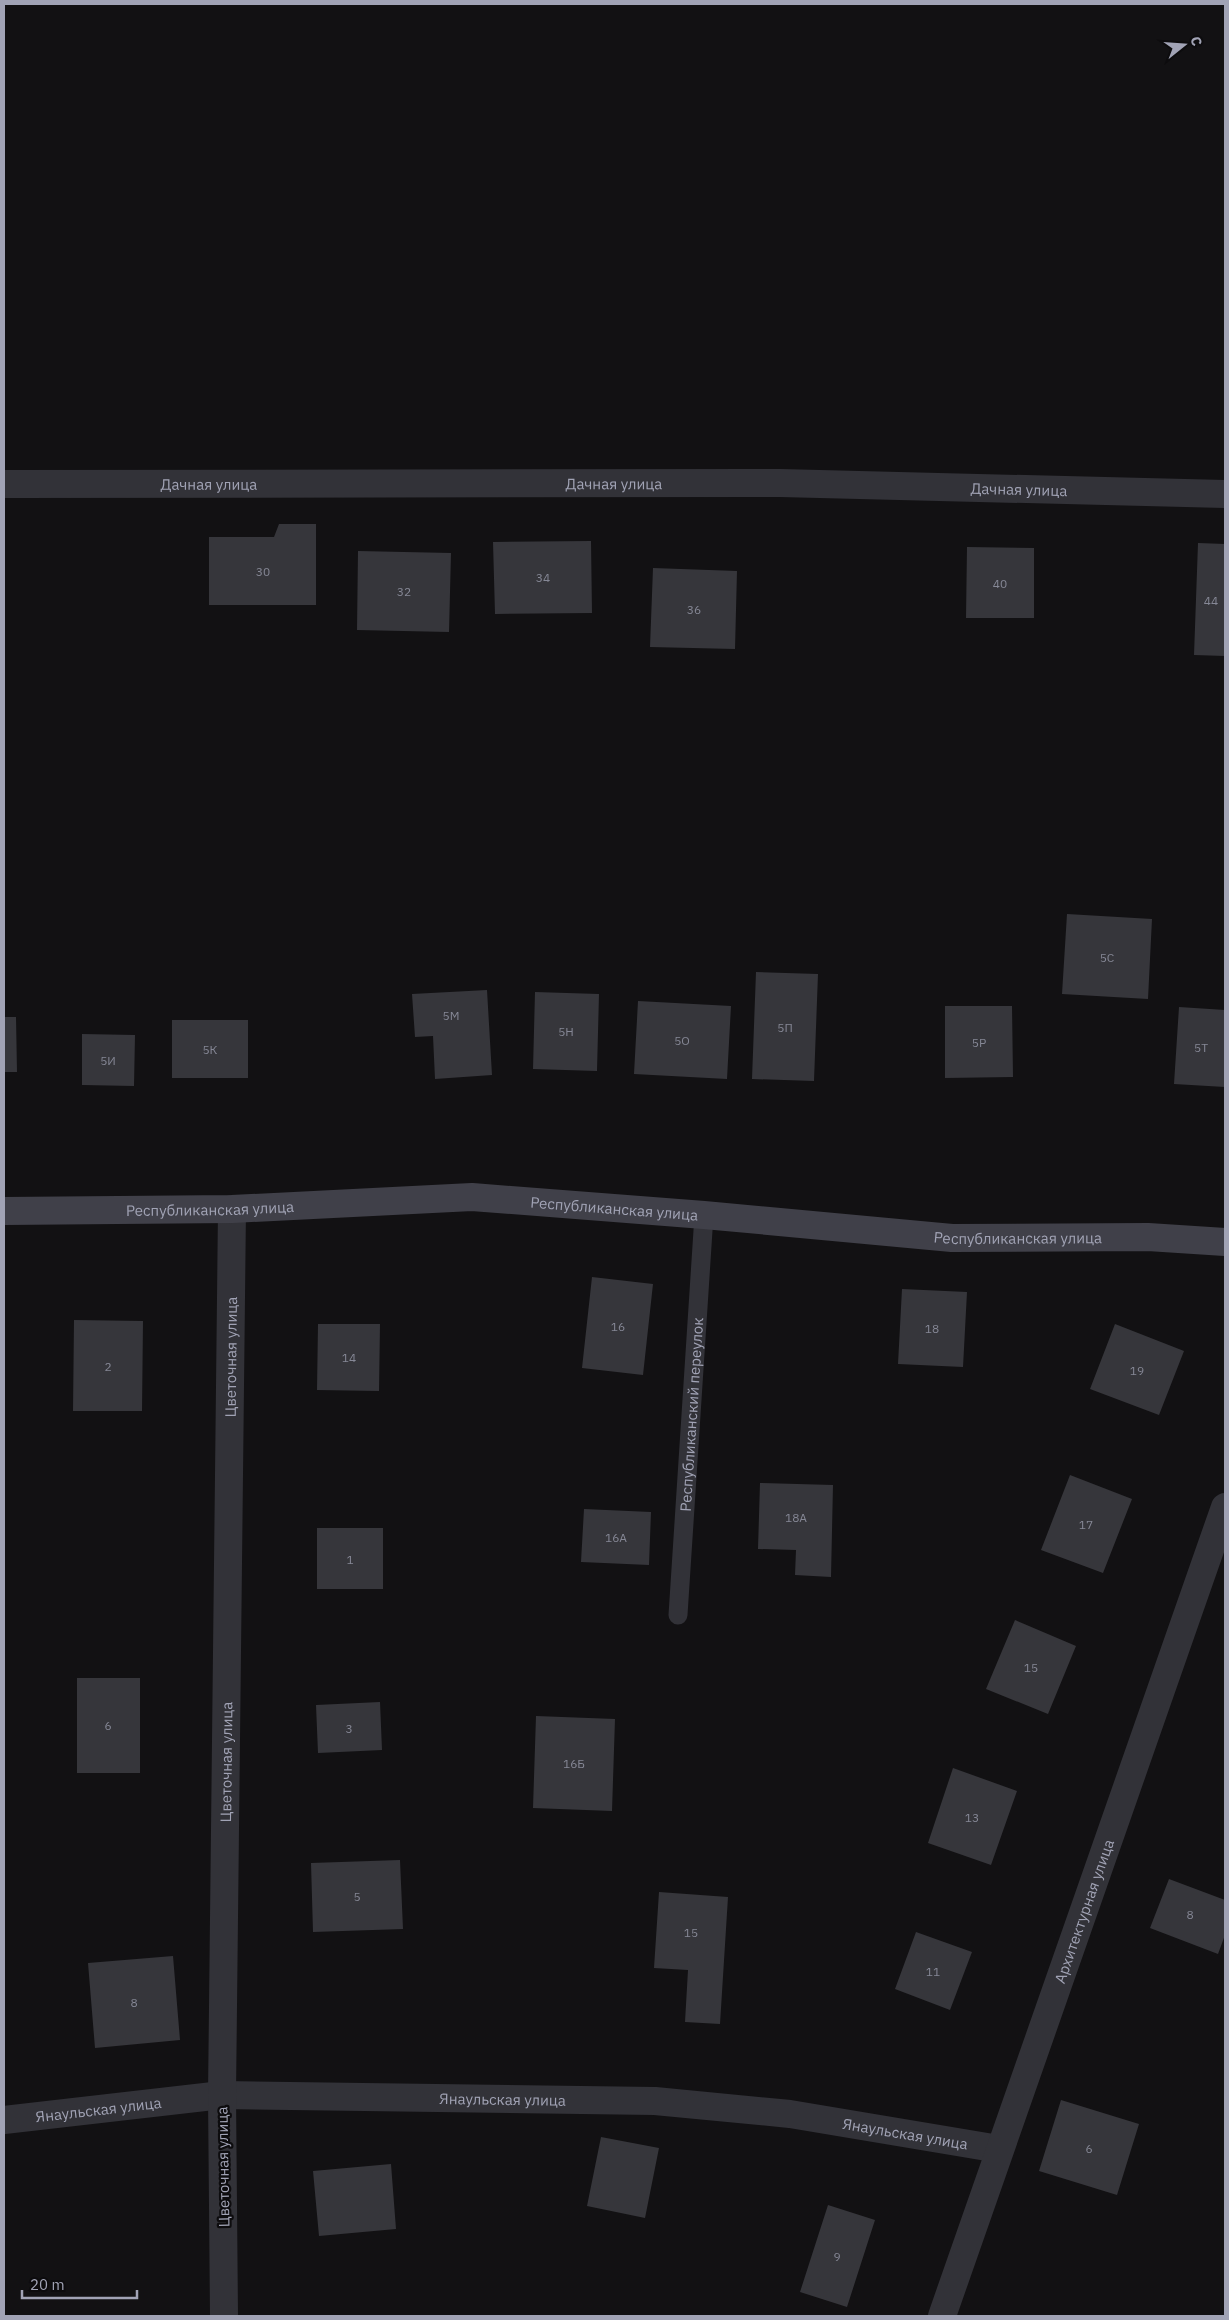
<svg xmlns="http://www.w3.org/2000/svg" width="1229" height="2320" font-family="'IBM Plex Sans',sans-serif">
<style>
.building{fill:#36363b}
.lines{fill:none;stroke-linecap:round;stroke-linejoin:round}
.lane{stroke:#323238;stroke-width:19}
.street{stroke:#323238;stroke-width:28}
.secondary{stroke:#404049;stroke-width:28}
.labels{text-anchor:middle;dominant-baseline:central;stroke-width:4.5;stroke-linejoin:round;paint-order:stroke}
.number-label{font-size:12px;fill:#868896}
.street-label{font-size:15px;fill:#a1a3b5;stroke:#0d0c0e}
</style>
<rect width="100%" height="100%" fill="#121113"/>
<path class="building" d="M279,524H316V605H209V537H274Z
M591,541L592,613L495,614L493,542Z
M1198,543L1225,544V656L1194,655Z
M967,547L1034,548V618H966Z
M358,551L451,553L449,632L357,630Z
M653,568L737,571L735,649L650,647Z
M1067,914L1152,919L1148,999L1062,994Z
M756,972L818,974L814,1081L752,1079Z
M487,990L492,1075L435,1079L433,1036L415,1037L412,994Z
M535,992L599,994L597,1071L533,1069Z
M638,1001L731,1006L727,1079L634,1074Z
M945,1006H1012L1013,1077L945,1078Z
M1179,1007L1225,1010V1087L1174,1084Z
M4,1017H16L17,1072H4Z
M172,1020H248V1078H172Z
M82,1034L135,1035L134,1086L82,1085Z
M592,1277L653,1284L643,1375L582,1368Z
M902,1289L967,1292L963,1367L898,1364Z
M74,1320L143,1321L142,1411H73Z
M318,1324H380L379,1391L317,1390Z
M1115,1324L1184,1351L1159,1415L1090,1389Z
M1070,1475L1132,1499L1103,1573L1041,1550Z
M760,1483L833,1485L831,1577L795,1575L796,1550L758,1549Z
M584,1509L651,1512L649,1565L581,1562Z
M317,1528H383V1589H317Z
M1015,1620L1076,1646L1048,1714L986,1689Z
M77,1678H140V1773H77Z
M380,1702L382,1750L318,1753L316,1705Z
M536,1716L615,1719L612,1811L533,1808Z
M953,1768L1017,1791L991,1865L928,1843Z
M400,1860L403,1929L313,1932L311,1863Z
M1169,1879L1225,1900V1935L1218,1954L1150,1928Z
M659,1892L728,1897L720,2024L685,2022L688,1970L654,1968Z
M916,1932L972,1952L950,2010L895,1989Z
M173,1956L180,2040L95,2048L88,1963Z
M1061,2100L1139,2124L1117,2195L1039,2171Z
M601,2137L659,2148L645,2218L587,2206Z
M391,2164L396,2229L319,2236L313,2171Z
M828,2205L875,2220L847,2307L800,2292Z"/>
<g class="lines">
<path class="lane" id="s1" d="M678,1615L704,1215"/>
<g class="street">
<path id="s2" d="M4,484L780,483L1225,494"/>
<path id="s3" d="M4,2120L222,2095L655,2101L790,2114L999,2149"/>
<path id="s4" d="M224,2316L222,2095L232,1209"/>
<path id="s5" d="M942,2316L1225,1507"/>
</g>
<path class="secondary" id="s6" d="M4,1211L232,1209L472,1197L704,1215L952,1238L1148,1237L1225,1242"/>
</g>
<g class="labels">
<g class="number-label">
<text x="263" y="571">30</text>
<text x="543" y="577">34</text>
<text x="1000" y="583">40</text>
<text x="404" y="591">32</text>
<text x="1211" y="600">44</text>
<text x="694" y="609">36</text>
<text x="1107" y="957">5С</text>
<text x="451" y="1015">5М</text>
<text x="785" y="1027">5П</text>
<text x="566" y="1031">5Н</text>
<text x="682" y="1040">5О</text>
<text x="979" y="1042">5Р</text>
<text x="1201" y="1047">5Т</text>
<text x="210" y="1049">5К</text>
<text x="108" y="1060">5И</text>
<text x="618" y="1326">16</text>
<text x="932" y="1328">18</text>
<text x="349" y="1357">14</text>
<text x="108" y="1366">2</text>
<text x="1137" y="1370">19</text>
<text x="796" y="1517">18А</text>
<text x="1086" y="1524">17</text>
<text x="616" y="1537">16А</text>
<text x="350" y="1559">1</text>
<text x="1031" y="1667">15</text>
<text x="108" y="1725">6</text>
<text x="349" y="1728">3</text>
<text x="574" y="1763">16Б</text>
<text x="972" y="1817">13</text>
<text x="357" y="1896">5</text>
<text x="1190" y="1914">8</text>
<text x="691" y="1932">15</text>
<text x="933" y="1971">11</text>
<text x="134" y="2002">8</text>
<text x="1089" y="2148">6</text>
<text x="837" y="2256">9</text>
</g>
<g class="street-label">
<text stroke="none"><textPath href="#s2" startOffset="610">Дачная улица</textPath></text>
<text stroke="none"><textPath href="#s2" startOffset="205">Дачная улица</textPath></text>
<text stroke="none"><textPath href="#s2" startOffset="1015">Дачная улица</textPath></text>
<text stroke="none"><textPath href="#s6" startOffset="206">Республиканская улица</textPath></text>
<text stroke="none"><textPath href="#s6" startOffset="611">Республиканская улица</textPath></text>
<text stroke="none"><textPath href="#s6" startOffset="1016">Республиканская улица</textPath></text>
<text stroke="none"><textPath href="#s4" startOffset="959">Цветочная улица</textPath></text>
<text stroke="none"><textPath href="#s1" startOffset="201">Республиканский переулок</textPath></text>
<text stroke="none"><textPath href="#s4" startOffset="554">Цветочная улица</textPath></text>
<text stroke="none"><textPath href="#s5" startOffset="429">Архитектурная улица</textPath></text>
<text stroke="none"><textPath href="#s3" startOffset="500">Янаульская улица</textPath></text>
<text stroke="none"><textPath href="#s3" startOffset="95">Янаульская улица</textPath></text>
<text stroke="none"><textPath href="#s3" startOffset="905">Янаульская улица</textPath></text>
<text transform="translate(223 2167) rotate(-91)">Цветочная улица</text>
</g>
</g>
<rect width="1229" height="2320" fill="none" stroke="#a1a3b5" stroke-width="10"/>
<g transform="translate(1184 45) rotate(73)" stroke="#0d0c0e" stroke-width="4" paint-order="stroke">
<path d="M0-4L9 19L0 12L-9 19Z" fill="#a1a3b5"/>
<text y="-8" font-size="14" font-weight="bold" text-anchor="middle" fill="#a1a3b5">С</text>
</g>
<path d="M22 2290v8h115v-8" fill="none" stroke="#a1a3b5" stroke-width="2.5"/>
<text x="30" y="2290" font-size="15" fill="#a1a3b5" stroke="#0d0c0e" stroke-width="4" paint-order="stroke">20 m</text>
</svg>
